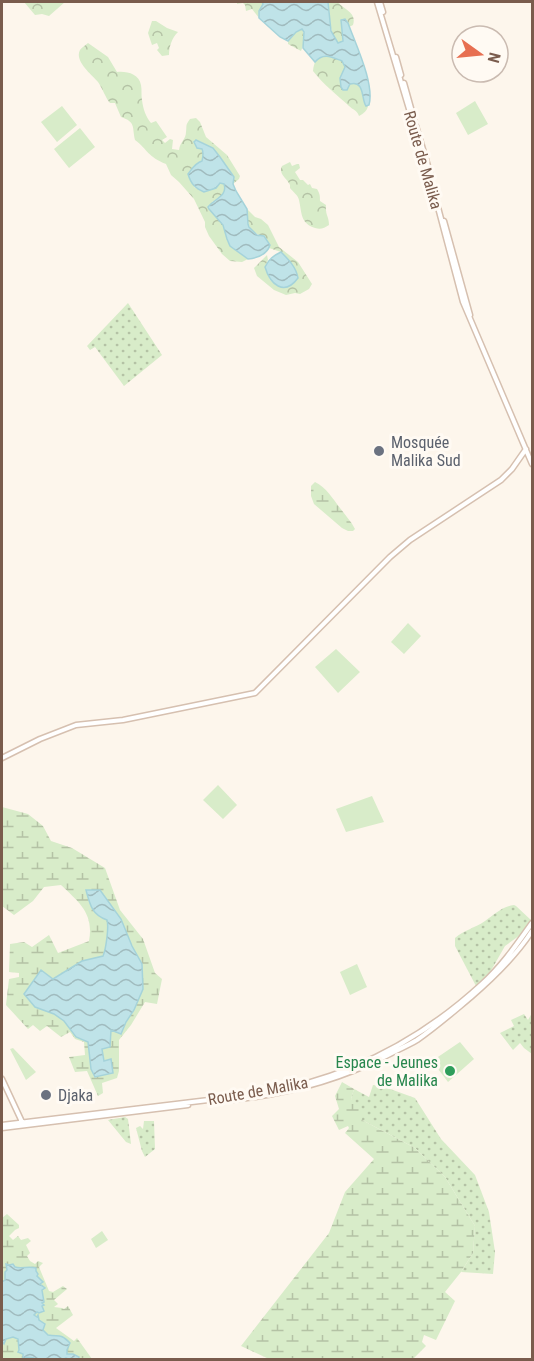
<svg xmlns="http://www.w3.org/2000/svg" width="534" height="1361" font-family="'Roboto Condensed',sans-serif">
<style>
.grass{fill:url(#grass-dots)}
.forest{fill:url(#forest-crowns)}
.wetland{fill:url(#wetland-marsh)}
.park{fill:#d8ecc9}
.water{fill:url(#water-waves);stroke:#a5d3da;stroke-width:1.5}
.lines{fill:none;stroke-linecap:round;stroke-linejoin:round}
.secondary-casing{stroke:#d6c0b0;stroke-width:7}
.secondary{stroke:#fff;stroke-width:4}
.worship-dot{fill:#6b7280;stroke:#fffaf3;stroke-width:2}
.leisure-dot{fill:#2e9e5b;stroke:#fffaf3;stroke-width:2}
.labels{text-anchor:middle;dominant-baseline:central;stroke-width:6;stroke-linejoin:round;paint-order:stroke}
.street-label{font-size:16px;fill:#7a5c4d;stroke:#fffaf3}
.worship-label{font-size:16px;fill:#5b616d;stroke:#fffaf3;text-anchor:start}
.leisure-label{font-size:16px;fill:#27864d;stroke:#fffaf3;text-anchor:end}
</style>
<defs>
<pattern id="grass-dots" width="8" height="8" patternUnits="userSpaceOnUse" patternTransform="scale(1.5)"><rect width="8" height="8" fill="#d8ecc9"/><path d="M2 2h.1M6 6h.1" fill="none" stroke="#b4c2a5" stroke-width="1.8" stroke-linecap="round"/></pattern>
<pattern id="forest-crowns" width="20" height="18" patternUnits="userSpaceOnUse" patternTransform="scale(1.5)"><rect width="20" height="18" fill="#d8ecc9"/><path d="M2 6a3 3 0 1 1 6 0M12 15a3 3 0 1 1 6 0" fill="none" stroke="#b4c2a5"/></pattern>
<pattern id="wetland-marsh" width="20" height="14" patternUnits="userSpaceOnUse" patternTransform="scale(1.5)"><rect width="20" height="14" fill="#d8ecc9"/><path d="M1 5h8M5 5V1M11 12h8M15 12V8" fill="none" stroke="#b4c2a5"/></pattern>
<pattern id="water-waves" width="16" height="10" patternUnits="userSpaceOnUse" patternTransform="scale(1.5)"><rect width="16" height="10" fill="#bfe3e8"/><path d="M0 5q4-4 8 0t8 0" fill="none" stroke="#a0bbbe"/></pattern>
</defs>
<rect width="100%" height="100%" fill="#fdf6ec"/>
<path class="grass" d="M128,303L162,355L124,386L95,347L90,350L87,346Z
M514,905L516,906L532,921L523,933L505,946L489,974L476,986L455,946V938C464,930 475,928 485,921C494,915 501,907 514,905Z
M532,1013V1054L524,1048L520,1043L513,1050L500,1033L514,1026L511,1020L524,1014L528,1020Z
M373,1085L382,1086L415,1098L441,1139L475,1175L489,1212L495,1252L493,1274L461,1272L473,1253L475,1226L445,1177L415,1148L362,1120L351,1099L354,1089L369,1097Z
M125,1117L128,1119L131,1144L126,1142L108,1120Z
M144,1121H154L155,1149L145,1157L142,1151L136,1128L140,1126L143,1129Z"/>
<path class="forest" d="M24,2H65L49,16L42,14L35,15Z
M237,2H262V6C259,10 258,13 259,18L252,9L246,11L245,5L243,3L237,4Z
M328,2H338C344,10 357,12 353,25L349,27L347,20L343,19C339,27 345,35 341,43H338C328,31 331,16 328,2Z
M152,21H156L167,28L178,32C172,38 169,46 169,55L162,56L157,50L159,48L157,43L152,45L148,33Z
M302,29C305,35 304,45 301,51L288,44V41L296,32Z
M88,43L108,57L117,72C127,71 139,74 141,85C142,90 141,95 142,100C143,109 146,117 151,123L156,121L167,137L162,140L165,143L170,139L173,140L172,149L179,150C180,142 186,139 186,132C187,125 185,126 190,119L196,118L200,122L206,137L227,155L240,176L239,179L233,184C225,163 218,148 196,140L194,141L197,148H202L204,153L194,187L204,192L216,188L220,182L224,184C229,193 220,198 212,202L223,225L227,239L230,246L248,259L242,262L230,261L222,254L209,236L205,227V222L194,199L179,182L171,175L166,164C148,157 148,150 135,140C132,127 136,122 121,117L115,103H110C105,97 103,89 98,82C92,75 74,61 80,50C81,48 87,44 88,43Z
M324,55L342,61L345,67L340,78L350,84C367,80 358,99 368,106C367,111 364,113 359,116C357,110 353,110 349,106C337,95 323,84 313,71C314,62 316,58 324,55Z
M290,162L292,166L297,164H299L300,168L295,172L300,180H303L308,185L310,184L312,188L317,189C320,194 320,196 320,201L326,205C325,215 329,216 329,225C324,228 321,230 315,228C300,223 302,213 299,200C298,195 293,192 290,188V185C287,178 278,174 282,166Z
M247,209L255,217L261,219L268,225L279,247L298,262L312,284L309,289L300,294L295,293L286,295L274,290L257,276L254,268L267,255L268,260L265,267L270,280L279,287L281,252L269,248L270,245L264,236C248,233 247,222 247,209Z"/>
<path class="wetland" d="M315,482C326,487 333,499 340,508C345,515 351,521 355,529L353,531H348L342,528L314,504L311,496V486Z
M2,803V807L28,814L43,826L51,841L72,848L105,868L120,910L143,939L155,973L162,979L157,1004L145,1002L131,1025L119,1040V1071L117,1078L102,1083L103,1093L98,1096L87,1071L75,1072L69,1057L85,1055L84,1042L75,1039L70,1032L61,1037L47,1026L40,1031L33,1025L28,1029L6,1005L9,979L19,977V973L9,972L10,944L24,942L32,947L49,935L58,953L89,941C94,914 80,903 61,885L44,887L33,901L14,915L2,906Z
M342,1082L354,1089L351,1099L363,1110L362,1120L415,1148L445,1177L475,1226L473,1253L461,1272L445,1292L455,1301L436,1340L424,1335L422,1342L426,1346L413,1359H269L241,1346L329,1233L345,1192L374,1159L345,1133L349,1128L348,1126L339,1130L332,1116L339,1109L335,1096Z
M7,1214L19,1225V1228L15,1230L9,1236L13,1240L18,1236L21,1240L28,1238L31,1241L26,1245L30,1253L27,1256L30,1261L35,1264L38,1261L43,1263L39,1267L49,1291L53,1292L63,1286L67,1289L54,1300L58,1304L54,1307L62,1308L64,1309L68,1306L73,1315L56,1328L74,1341L77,1338L92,1359L2,1360V1218Z"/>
<path class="park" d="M475,101L488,124L468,135L456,113Z
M62,106L77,125L57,142L41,122Z
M80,128L95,147L69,168L54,149Z
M408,623L421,636L404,654L391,642Z
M336,649L360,672L338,693L315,667Z
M218,785L237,805L223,819L203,800Z
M372,796L384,822L346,832L336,809Z
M357,964L367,987L350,995L340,972Z
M460,1042L474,1059L448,1082L432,1061Z
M13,1048L36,1072L26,1080L10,1049Z
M102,1231L108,1240L96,1248L91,1239Z"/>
<path class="water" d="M255,2H328L331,31L338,43L343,41L341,20L345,19L348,23C355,43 375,84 369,105L366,106C361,99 365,80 350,84L347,90H343L341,87L340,78L345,67L342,61C332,57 323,52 315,62L303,48L304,32L302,29L296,32L288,41L280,37L259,18V11L263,4L262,2Z
M196,140L213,148L220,157L234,177L233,184L236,191L247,209L248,224L249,227L257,235L264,236L270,245C267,255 257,258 248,259L230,246L227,239L223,225L209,209L208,207C214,199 228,196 224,184L220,183L216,188L204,192C195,188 191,184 188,174C192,169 195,163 202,161C203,156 204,153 202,149L197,148L194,142Z
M281,252C289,260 296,267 298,278C284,297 270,284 265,267C269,259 273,256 281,252Z
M86,890H100L121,919L132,946L142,964L143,989L134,1010L126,1022L121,1034L111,1030L110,1047L102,1049L104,1061L111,1059L113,1073L95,1077L91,1069L88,1042L76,1037L64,1021L54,1014L35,1007L24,994L41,970L53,979L82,961L103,956C106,949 109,927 107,920C92,915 90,905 86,890Z
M6,1264L9,1265L13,1264L15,1267C21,1269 29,1266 36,1268V1271L38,1274L37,1276L43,1282L40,1284L45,1288L42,1290L44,1302L42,1303L44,1305L42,1306L44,1311L39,1313L37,1312L34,1315L37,1317L38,1315L39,1320L45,1324L43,1330L48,1335C60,1337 60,1333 70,1343L67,1350V1354H73L79,1357L78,1359H68L66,1358L64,1359L35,1360L34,1358L26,1357L25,1359H23V1354L18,1352L19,1350L18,1339L13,1337L6,1339L4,1344L2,1341V1282L5,1280V1272L7,1270Z"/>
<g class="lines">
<defs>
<path id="secondary" d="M377,2L435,196L463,302L532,464
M380,2L383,12
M396,57L401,75
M404,83L414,119
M416,126L431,176
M444,221L470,315
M2,758L40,739L76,725L123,720L255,693L390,557L410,540L501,480L512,469L526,449
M2,1079L23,1124
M232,1100C286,1094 336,1081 384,1057C395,1051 407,1046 417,1040C436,1027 453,1012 471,997C493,978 516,956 532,931
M2,1125L258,1094C344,1080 419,1042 482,984C502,966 517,944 532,923
M2,1128L188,1105"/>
</defs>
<use href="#secondary" class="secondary-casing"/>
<use href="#secondary" class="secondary"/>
</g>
<g class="worship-dot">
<circle cx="379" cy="451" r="6"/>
<circle cx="46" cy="1095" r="6"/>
</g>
<circle class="leisure-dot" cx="450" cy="1071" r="6"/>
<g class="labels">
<g class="street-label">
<text transform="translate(423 160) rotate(74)">Route de Malika</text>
<text transform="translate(258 1091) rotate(-10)">Route de Malika</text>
</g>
<g class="worship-label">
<text x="391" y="442">Mosquée<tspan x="391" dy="18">Malika Sud</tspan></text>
<text x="58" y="1095">Djaka</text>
</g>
<g class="leisure-label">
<text x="438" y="1062">Espace - Jeunes<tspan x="438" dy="18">de Malika</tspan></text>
</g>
</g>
<rect width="534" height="1361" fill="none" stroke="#7a5c4d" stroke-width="6"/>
<g transform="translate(480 54) rotate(105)"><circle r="28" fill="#fffaf3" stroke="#cabbb1" stroke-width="1.5"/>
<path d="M0-4.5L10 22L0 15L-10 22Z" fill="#e76f51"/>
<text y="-9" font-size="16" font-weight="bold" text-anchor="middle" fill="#7a5c4d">N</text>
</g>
</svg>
